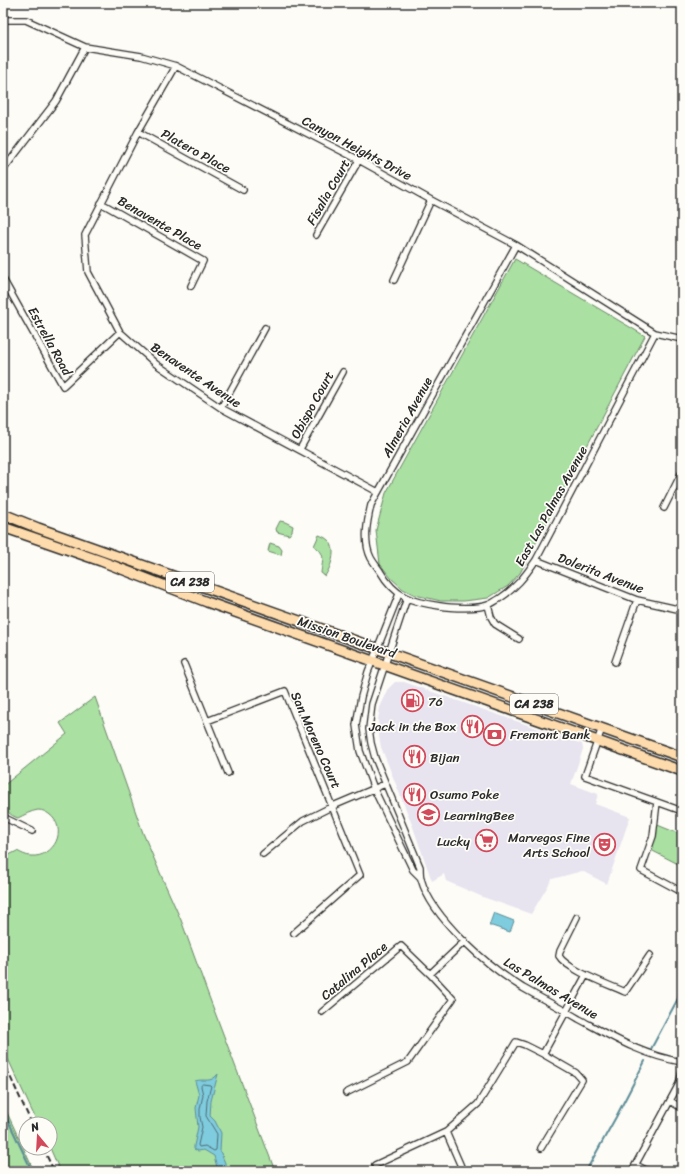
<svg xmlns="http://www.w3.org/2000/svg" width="685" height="1174" font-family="Sriracha,sans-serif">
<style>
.built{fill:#e7e3ef}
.green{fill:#aae0a2;stroke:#6a8666}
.water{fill:#7fccde;stroke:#5d8c96}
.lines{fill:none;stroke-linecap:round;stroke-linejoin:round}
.shore{stroke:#4d6b73;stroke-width:1}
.stream{stroke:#5d8c96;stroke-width:2}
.street-casing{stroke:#2b2b2b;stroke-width:8}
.primary-casing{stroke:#2b2b2b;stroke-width:12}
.street{stroke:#fdfcf7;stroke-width:5.5}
.primary{stroke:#fedbac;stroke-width:9}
.rail{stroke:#2b2b2b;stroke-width:2;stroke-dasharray:6 3;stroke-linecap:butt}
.labels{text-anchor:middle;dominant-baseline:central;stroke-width:3.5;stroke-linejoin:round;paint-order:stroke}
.shield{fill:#fdfcf7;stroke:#6a6a68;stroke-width:1}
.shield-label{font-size:12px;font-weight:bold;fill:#2b2b2b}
.street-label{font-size:13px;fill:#2b2b2b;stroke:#fdfcf7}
.poi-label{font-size:13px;fill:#2b2b2b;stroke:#fdfcf7;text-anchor:start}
</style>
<rect width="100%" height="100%" fill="#fdfcf7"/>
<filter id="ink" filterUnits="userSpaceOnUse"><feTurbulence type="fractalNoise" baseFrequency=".025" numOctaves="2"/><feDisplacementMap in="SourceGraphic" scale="8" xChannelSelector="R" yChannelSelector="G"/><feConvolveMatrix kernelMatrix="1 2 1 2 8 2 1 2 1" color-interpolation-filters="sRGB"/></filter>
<g filter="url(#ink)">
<path class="built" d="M395,682H404L582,744L583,749L571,784L598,794L595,804L630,817L607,884L582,871L552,879L531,914L483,897L446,881L444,874L432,881L413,827L381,747L379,736L378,720L380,708L387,690Z"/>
<path class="green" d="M515,259L645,336L520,573L508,586L488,598L464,601H441L415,595L403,589L391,578L380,564L376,530L386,493Z
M280,521L285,522L293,526L292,531L289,535L277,532L276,529Z
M319,535C322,536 326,538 328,540C338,549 331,567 325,576L321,573C322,561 327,554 314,546Z
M270,543L279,546L282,550L281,555L268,551Z
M95,697L143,833L164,882L181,920L208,994L275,1171H60L50,1148V1124H38L3,1048V858L17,851C21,853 26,856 31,856C54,858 69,829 49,814C46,812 43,810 38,810C31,811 24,815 18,818C1,812 3,801 3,786L67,734L60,723Z
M655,824L682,835V866L649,849Z
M3,1104L34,1171H3Z"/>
<path class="water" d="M494,912L496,914L514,921L510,932L492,926H489Z
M218,1074L211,1101L210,1116L215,1121L221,1133L220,1151L225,1163L226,1171H218L214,1156L204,1150L198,1151L194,1149V1146L198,1127L196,1108L199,1095L195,1081C205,1078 210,1084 218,1074Z"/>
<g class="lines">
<path class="shore" d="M203,1084L210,1085L211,1086L207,1101L206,1116L217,1134L216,1150L214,1151L205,1146L199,1147L198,1145L202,1127L200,1117V1109L203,1095L201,1086Z"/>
<path class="stream" d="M651,1049L682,991
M3,1110L32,1171
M586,1171L616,1117L645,1061"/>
<defs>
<path id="street" d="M3,20H26L85,47L141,56L176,66L359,160L431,200L516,245L655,333L682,339
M176,66L138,132L85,235L88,272L120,332L156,364L221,408L378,492
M138,132L243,190
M3,170L56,101L85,47
M101,203L203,261L191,286
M316,235L359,160
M516,245L371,505C367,522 363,542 371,558C374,563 377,567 380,571C395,597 411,602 440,606C451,608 478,609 488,605C492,604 495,601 499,599C516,588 525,576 536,560L655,333
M3,279L63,386L120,332
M394,280L431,200
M221,408L265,328
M300,449L343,372
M664,508L682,472
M536,560L637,600L682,610
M399,594L368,672L361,697L356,725L360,751L374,789L413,870L421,878
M407,598L372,704L369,729L371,743L375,758L420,867C420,870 420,875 421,879C432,919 489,967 523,988C542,999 561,1008 579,1019C614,1038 642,1055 682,1062
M488,605L491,617L495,624L519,639
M615,662L637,600
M184,664L207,721L285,691L360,875L294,933
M207,721L228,773
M602,728L585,776L682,811
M657,802L653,836L641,870L682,892
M3,817L32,831
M263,854L303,821L333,806L385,784
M577,917L560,951L559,956C567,970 610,985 625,992L650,955
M430,974L465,941
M322,1012L401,946L430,974L453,999L408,1062L346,1093
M670,1101L682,1108
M446,1132L463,1171
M541,1148L582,1080L576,1073L543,1054
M375,1165L446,1132L478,1104L516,1042L525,1045L543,1054L586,975
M636,1165L648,1171
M632,1171L679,1084L682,1072"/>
<path id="primary" d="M3,514L38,528L682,757
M3,527L101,561L207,602L682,771"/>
</defs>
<use href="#street" class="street-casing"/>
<use href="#primary" class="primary-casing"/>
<use href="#street" class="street"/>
<use href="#primary" class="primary"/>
<path class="rail" d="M3,1061L32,1124
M43,1148L54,1171"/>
</g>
</g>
<defs>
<symbol id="fuel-ring" viewBox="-11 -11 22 22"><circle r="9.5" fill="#fdfcf7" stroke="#d1495b" stroke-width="1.5"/><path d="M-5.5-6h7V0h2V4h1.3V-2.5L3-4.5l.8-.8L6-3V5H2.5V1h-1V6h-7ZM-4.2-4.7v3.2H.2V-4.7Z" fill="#d1495b"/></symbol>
<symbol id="restaurant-ring" viewBox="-11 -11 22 22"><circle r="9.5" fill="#fdfcf7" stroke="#d1495b" stroke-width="1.5"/><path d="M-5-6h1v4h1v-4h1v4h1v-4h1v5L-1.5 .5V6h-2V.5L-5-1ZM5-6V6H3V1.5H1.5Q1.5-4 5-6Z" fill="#d1495b"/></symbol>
<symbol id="bank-ring" viewBox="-11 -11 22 22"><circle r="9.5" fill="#fdfcf7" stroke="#d1495b" stroke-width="1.5"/><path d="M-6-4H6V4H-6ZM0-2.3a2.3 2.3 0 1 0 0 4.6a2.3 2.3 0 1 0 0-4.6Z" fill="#d1495b"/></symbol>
<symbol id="school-ring" viewBox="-11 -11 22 22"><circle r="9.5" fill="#fdfcf7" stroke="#d1495b" stroke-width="1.5"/><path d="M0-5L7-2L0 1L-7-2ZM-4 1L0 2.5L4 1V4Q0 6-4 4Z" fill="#d1495b"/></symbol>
<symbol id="supermarket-ring" viewBox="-11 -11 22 22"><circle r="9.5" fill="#fdfcf7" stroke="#d1495b" stroke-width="1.5"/><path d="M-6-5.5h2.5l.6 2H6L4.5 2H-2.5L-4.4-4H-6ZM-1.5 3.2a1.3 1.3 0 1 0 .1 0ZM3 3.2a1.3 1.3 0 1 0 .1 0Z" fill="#d1495b"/></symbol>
<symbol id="theatre-ring" viewBox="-11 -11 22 22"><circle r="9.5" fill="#fdfcf7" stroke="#d1495b" stroke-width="1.5"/><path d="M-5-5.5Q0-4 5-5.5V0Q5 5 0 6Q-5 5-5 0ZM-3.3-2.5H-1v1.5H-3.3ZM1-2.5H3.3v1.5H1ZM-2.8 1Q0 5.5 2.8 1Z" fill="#d1495b"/></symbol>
</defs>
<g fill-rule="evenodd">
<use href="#fuel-ring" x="400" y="688" width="25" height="25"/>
<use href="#restaurant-ring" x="460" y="714" width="25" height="25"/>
<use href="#bank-ring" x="482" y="722" width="25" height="25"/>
<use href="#restaurant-ring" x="402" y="744" width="25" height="25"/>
<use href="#restaurant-ring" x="402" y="782" width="25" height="25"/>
<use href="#school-ring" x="416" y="802" width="25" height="25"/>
<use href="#supermarket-ring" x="474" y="828" width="25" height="25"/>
<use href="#theatre-ring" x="592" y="832" width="25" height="25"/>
</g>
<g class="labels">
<g class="shield">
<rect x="166" y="572" width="48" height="20" rx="3"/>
<rect x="510" y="694" width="48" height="20" rx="3"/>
</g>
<g class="shield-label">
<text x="190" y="582">CA 238</text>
<text x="534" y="704">CA 238</text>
</g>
<g class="street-label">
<text transform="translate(357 148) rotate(28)">Canyon Heights Drive</text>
<text transform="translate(196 151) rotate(29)">Platero Place</text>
<text transform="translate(328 192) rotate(-60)">Fisalia Court</text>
<text transform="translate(160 223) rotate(30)">Benavente Place</text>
<text transform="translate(50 341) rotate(61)">Estrella Road</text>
<text transform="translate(196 375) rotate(34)">Benavente Avenue</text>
<text transform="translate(312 405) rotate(-61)">Obispo Court</text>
<text transform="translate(407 417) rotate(-61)">Almeria Avenue</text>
<text transform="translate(551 506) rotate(-61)">East Las Palmas Avenue</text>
<text transform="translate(601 573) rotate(21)">Dolerita Avenue</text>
<text transform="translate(347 637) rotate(19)">Mission Boulevard</text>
<text transform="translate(316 740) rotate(66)">San Moreno Court</text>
<text transform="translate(354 971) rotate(-40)">Catalina Place</text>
<text transform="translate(551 988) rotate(31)">Las Palmas Avenue</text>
</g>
<g class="poi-label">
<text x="428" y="701">76</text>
<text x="456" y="726" text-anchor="end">Jack in the Box</text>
<text x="510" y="734">Fremont Bank</text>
<text x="430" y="757">Bijan</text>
<text x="430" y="794">Osumo Poke</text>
<text x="444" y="815">LearningBee</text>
<text x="590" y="837" text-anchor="end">Marvegos Fine<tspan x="590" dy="15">Arts School</tspan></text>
<text x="470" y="841" text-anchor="end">Lucky</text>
</g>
</g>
<rect width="685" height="1174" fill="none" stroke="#fdfcf7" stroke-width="16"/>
<rect x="8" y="8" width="669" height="1158" fill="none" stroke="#2b2b2b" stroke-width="1.5" filter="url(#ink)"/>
<g transform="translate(38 1136) rotate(342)"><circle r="19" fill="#fdfcf7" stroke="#a9a8a5"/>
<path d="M0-3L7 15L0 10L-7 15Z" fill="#d1495b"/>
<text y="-6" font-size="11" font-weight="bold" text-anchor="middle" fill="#2b2b2b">N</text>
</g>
</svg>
